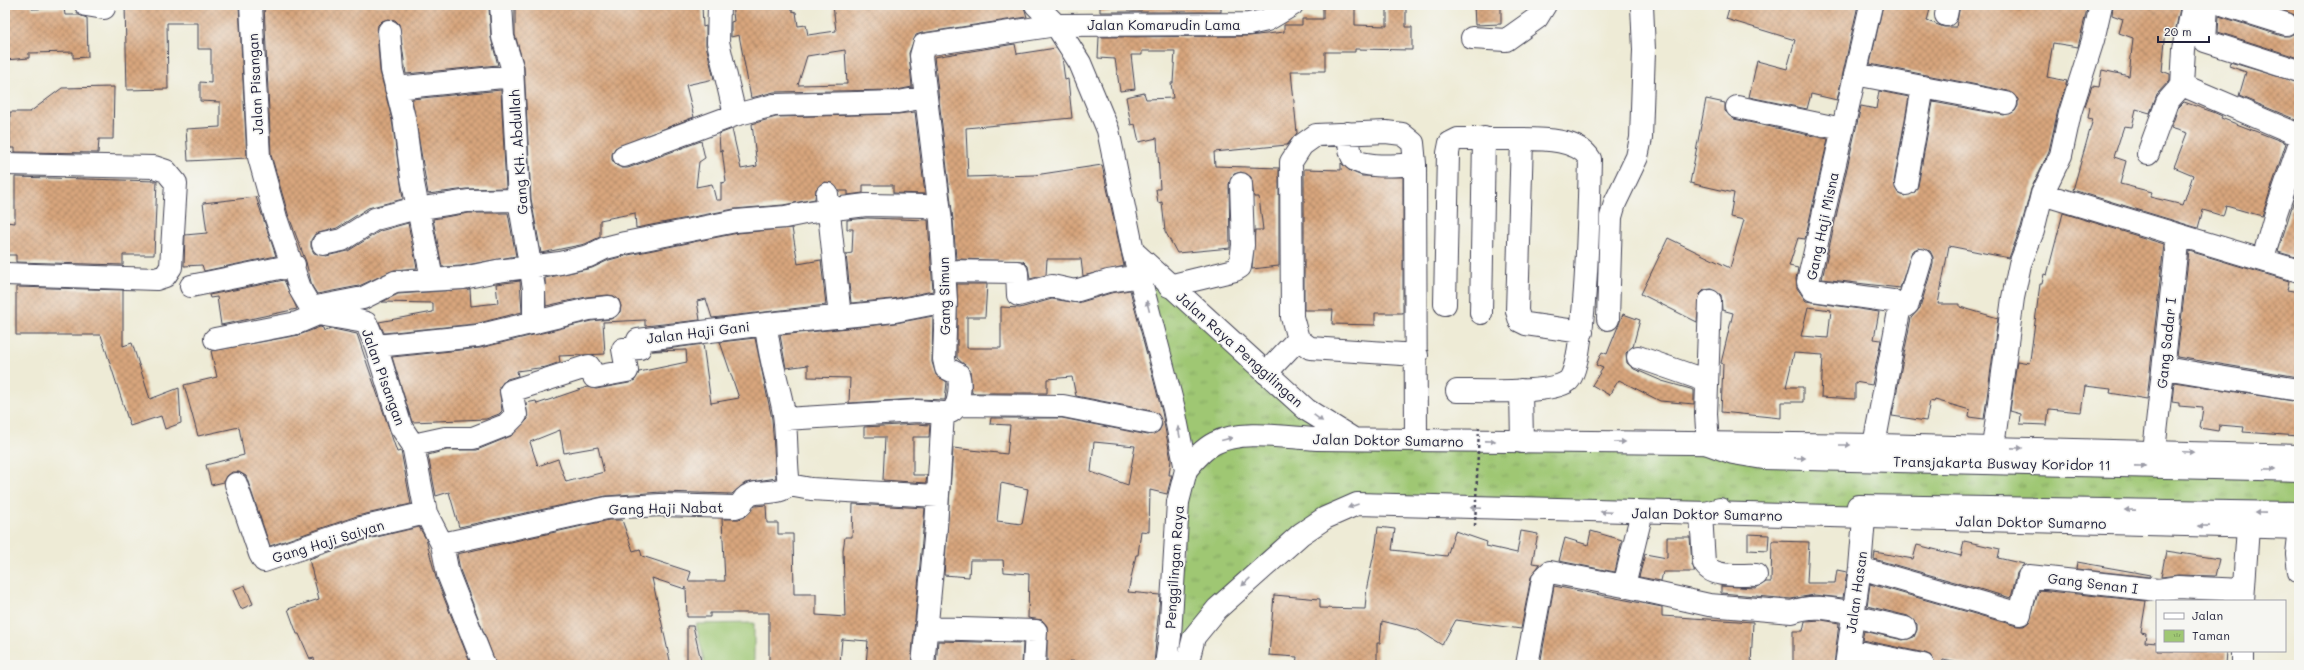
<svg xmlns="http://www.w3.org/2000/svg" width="2304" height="670" font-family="Mali,sans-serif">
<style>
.grass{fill:#9fc773;stroke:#607457}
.park{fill:url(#park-tufts);stroke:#607457}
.building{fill:url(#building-cross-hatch);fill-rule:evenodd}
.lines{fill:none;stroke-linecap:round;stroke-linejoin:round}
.minor-casing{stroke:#414052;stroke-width:24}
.major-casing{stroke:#414052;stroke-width:24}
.minor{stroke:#fff;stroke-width:22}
.major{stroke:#fff;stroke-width:22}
.path-bridge{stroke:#414052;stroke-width:2.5;stroke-dasharray:3 3;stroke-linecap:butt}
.oneway{fill:#9c9ca7}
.labels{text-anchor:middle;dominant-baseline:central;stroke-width:3.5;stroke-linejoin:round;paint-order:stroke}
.street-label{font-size:14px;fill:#22223b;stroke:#f6f6f2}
</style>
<defs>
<pattern id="park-tufts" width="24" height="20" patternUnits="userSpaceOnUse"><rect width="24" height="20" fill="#9fc773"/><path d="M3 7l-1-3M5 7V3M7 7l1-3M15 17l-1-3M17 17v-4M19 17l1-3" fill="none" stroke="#81a160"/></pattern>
<pattern id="building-cross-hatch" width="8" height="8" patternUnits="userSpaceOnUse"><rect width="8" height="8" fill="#d8a67d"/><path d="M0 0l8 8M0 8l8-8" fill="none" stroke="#af8768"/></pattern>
</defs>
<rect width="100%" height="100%" fill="#f6f6f2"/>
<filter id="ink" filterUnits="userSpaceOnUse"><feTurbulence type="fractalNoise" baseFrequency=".025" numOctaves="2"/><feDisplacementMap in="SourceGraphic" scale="8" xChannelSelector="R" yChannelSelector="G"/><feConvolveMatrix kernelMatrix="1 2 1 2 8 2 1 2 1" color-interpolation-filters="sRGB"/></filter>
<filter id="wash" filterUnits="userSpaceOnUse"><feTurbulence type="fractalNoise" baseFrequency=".012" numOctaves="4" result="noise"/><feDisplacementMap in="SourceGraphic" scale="16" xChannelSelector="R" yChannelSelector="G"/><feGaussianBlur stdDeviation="0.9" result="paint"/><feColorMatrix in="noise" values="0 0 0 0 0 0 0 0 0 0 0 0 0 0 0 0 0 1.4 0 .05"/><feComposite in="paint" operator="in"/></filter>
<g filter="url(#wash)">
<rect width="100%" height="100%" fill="#eeebd6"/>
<path class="grass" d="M754,623V665H705L696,624Z"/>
<path class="park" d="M1133,251L1353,439L2299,454V526L1357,504L1313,525L1177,665L1186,470Z"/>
<g id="blocks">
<path class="building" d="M5,5H32V9L64,8L65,15H79L87,18L88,57L73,58V52L29,53V58L5,60Z
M125,5H239L247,158L188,161L186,129L220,127V102L200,101V82L211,83V49H198V23H167L168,89L127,90Z
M264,5H483V7L489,8L491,38L498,65L406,74L399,24L395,20L388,19L382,21L378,25L377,32L380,71L392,120L403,199L368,208L337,228L315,234L311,240V247L314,253L326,256L348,251L380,231L408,223L417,268L394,270L359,286L317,294L312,286L306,262L288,214L271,155Z
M515,5H702L703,27L706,26V45L714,79L686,85L694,117L615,148L612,154V160L616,165L622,168H628L701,141L705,158L699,162L696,187L712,184L716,200H721V183L726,182L722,150L720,151L719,134L732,129L741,169L757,166L752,124L776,117L898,114L915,112L925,194L893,193V185H863V193L848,195V191H839L832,183L825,182L816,189L815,199L783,205L734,209L636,228L635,213L600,220V237L585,244L541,253L531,199L524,66L515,35Z
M732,5H791L792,11L796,12L798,26L806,25L808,35L836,31L833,5H999V9L1024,7L1027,17L922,33L916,35L909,53L912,87L897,90L774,92L751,98L739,35L731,37V22L734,21ZM845,50L847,84L798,85L807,56Z
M1100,5H1221V12H1100Z
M1323,5H1355V25L1387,26V5H1406V27H1412V50L1355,49V52H1325V71H1291L1297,133L1287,145L1214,152L1215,166L1279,168V266L1252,269L1255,230H1263L1259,197H1254L1251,177L1241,172L1234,174L1229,184L1230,248L1177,253L1165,231L1162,202L1158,203L1156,189H1160L1157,138L1139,142L1135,124L1131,125L1126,97L1144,93L1146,99L1173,98L1171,83H1173L1175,51H1142V55H1131L1135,89L1120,91L1115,59L1098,58L1099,37L1249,36L1284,32V25H1302V19H1323Z
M1474,5H1501V24L1475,25Z
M1730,5H1858L1837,100L1811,94L1807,109L1749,97L1757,61L1787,69L1795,40L1726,19Z
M1883,5H1931L1927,21L1944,27H1956L1960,5H2088L2078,47L2053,43L2047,77L2067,81L2058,110L2049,151L2031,189L2021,227L2009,258L1949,246L1938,304H1960V307L1998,318L1984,419L1969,417L1970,410L1935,400L1934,402L1930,401L1926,421L1892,416L1911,318L1920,308L1933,264V257L1930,251L1918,248L1912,251L1900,288L1822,279L1861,106L1876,109L1879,91L1909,97L1894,182L1898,193L1904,196L1915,192L1918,186L1933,102L2004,115L2015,111L2018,106V99L2008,91L1870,64Z
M2113,5H2172L2180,8L2175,33L2166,30L2162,71L2170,74V80L2157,94L2150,113L2136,109L2132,127L2124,126L2114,157L2126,161L2120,184L2152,192L2150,197L2183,205L2193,175L2174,167L2187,133L2171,128L2178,108L2184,102L2213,112L2222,116L2221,118L2286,143L2262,216L2226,206L2223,216L2203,210L2198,228L2073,190L2093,119L2088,118L2090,107L2085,106L2092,86L2099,87L2102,70L2129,76L2133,38L2119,33L2123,19L2112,15Z
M2267,5H2299V58L2218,32L2219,16L2282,36H2289L2295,33L2298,22L2295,15Z
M1015,44L1017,54L1056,48L1062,57L1065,80L1068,79L1072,118L966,128L968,177L1035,175L1102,165L1124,266L1083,276L1081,259H1047L1046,275L1030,279L1028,266L1023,261L956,259L953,220L934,57Z
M2230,62L2299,83V121L2239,96L2246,72L2229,66Z
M114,87L113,139H99L98,153L15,152V148H10V112H30L62,88Z
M501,90L506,188L466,189L428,194L412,99Z
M1706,99L1725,103V111L1734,119L1828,139L1805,239L1798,238L1789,266L1798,268L1796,279L1797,288L1806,301L1879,312L1874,339L1881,340L1872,385L1855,382V399L1821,397L1823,355L1794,353L1786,387H1803V402H1781V418L1721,412L1723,364L1721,363L1733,313L1722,310L1721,295L1711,289L1704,290L1700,294L1697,322L1641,294L1668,238L1730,268L1744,220L1730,217L1734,193L1690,183ZM1808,307L1831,310L1828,338L1801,336Z
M1341,163L1350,171L1362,176L1403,177V313H1375V325L1332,324L1333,310H1304V169L1341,170Z
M15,177L157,181L154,255H123V265L16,262V255H5V222L15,223Z
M2299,184V258L2278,252Z
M256,197L276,256L204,271L202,265L184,266L185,235L207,233L203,203Z
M469,213H508L516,256L461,266L442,267L433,219Z
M2063,213L2164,244L2147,399L2110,393L2111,389L2085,386L2081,412L2049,409L2047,425L2020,424L2021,414L2010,411L2017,361L2029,363L2030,360L2040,284H2042L2044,274L2047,275Z
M867,218L928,220L933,291L893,299L851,303L846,254L852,253L853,229H847V220Z
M792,228L798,264L821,260L826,305L712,318L706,299L697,301L700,320L645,326V320L603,322L605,354L559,356L560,362L546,367L517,371L518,376L507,379L499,387L502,411L499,414L486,419L412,422L392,357L480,348L591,321L611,319L620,312L621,306L619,300L614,296L608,295L586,297L546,306L545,278L592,268L609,260L628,255L738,233Z
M2189,251L2289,281L2287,290L2299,292V377L2177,357Z
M284,280L297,309L221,325L217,297L210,298L209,295Z
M520,281L522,312L475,324L384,333L379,322L433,312V303L382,302L398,294L470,289L471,306L498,303L496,284Z
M957,284H987L985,317H967V348H1001V307L1020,308L1052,299L1078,303L1111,293L1130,290L1162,412L1171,460L1169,475H1172L1167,494L1150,490L1149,532L1141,531L1138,555H1136L1128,592L1160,595L1154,665L1069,661V665H1047V626L1042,620L1028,618L1029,574L1004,572L1003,560H970L969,577L944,575L953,448L1007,454L1010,425L990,424L991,418H1062L1148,435L1159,431L1162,425L1158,414L1152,411L1076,396L1072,377L1047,379V393H972L970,370L957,358ZM1094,442L1135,446L1128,485L1091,472ZM1001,483L1028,489L1022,524L997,521Z
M16,287L123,290V346L132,343L150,399L179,388L181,423L165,429L161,416L130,426L101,335H16Z
M1623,314L1640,320L1633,346L1626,353L1627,363L1634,369L1662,381L1694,390V404L1660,401L1619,380L1609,395L1592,385L1603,368L1596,365L1602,352L1607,354Z
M933,316L932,362L936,375L947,382L945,400L916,399L849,403L850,378L808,377V365L786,368L780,335L896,323Z
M320,327L323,328L324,331L333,329L357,334L397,452L401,451L411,504L357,516L270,546L246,476L239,472H232L227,476L224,482L211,485L206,465L244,455L239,427L198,436L184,385L217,377L211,351L299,335Z
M755,338L772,419L776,478L745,483L732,494L661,492L606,496L459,527L449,492L436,496L428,455L447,450H477L511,436L528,419L526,403L536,401L537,404L587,387L596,389L629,383L635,380L639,372L687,362L686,350L652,351L703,344L711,403L739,398L720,342ZM560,430L564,453L598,447L604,472L566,482L558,459L538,466L530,442Z
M2174,382L2299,402V436L2243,432L2244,427L2219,425L2218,431L2200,428L2203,408L2179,406V403L2172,402Z
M917,424L930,425L929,437H913V475H927L926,483L883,480L885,437H864V427Z
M853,504L925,508L911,665H866L868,641L842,639L840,663L812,661V665H769V613H710V617H687L686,587L685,589L652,578L671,665H496L460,570L457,554L609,520H622L633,551L640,549L642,556L691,572L688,581H725L722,519H739L745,517L755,506L766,505L767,523H778V534H793L794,594H816V615L845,617L843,550L845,537H852Z
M419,527L426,539L436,578L471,665H315L314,658L310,659L299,634H297L288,609L319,599L309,559L364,540Z
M1378,527L1395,529L1392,550L1447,556L1455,531L1487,542L1486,546L1517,553L1521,531L1538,534L1532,563L1540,564L1531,577L1521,629L1456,620L1442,645L1418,630L1382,621L1380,643H1377V665H1296L1297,657L1269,655L1274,595L1320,599V608L1365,609L1367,586L1376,544Z
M1591,531L1622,540L1615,572L1559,561L1565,538L1588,545Z
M1748,534L1769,535L1768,551L1748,550Z
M1667,537H1690L1692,564L1695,572H1663L1661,581L1639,577L1645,554L1667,558Z
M1772,541L1809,542L1807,583H1835L1837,570L1847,572L1843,598L1814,595L1791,599L1721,593V586L1756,588L1766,582H1771Z
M1964,541L2000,549L1998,558L2024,564L2017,573L2011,598L1874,559L1875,552L1913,559L1917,545L1961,556Z
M2166,551L2219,559L2215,576L2178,575L2161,577Z
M2077,562L2151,575L2150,577L2076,569Z
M1870,584L2017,626H2024L2029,622L2039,590L2146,601L2141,632L2146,633L2145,642L2157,643V651H2227L2226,665H1968L1943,660L1942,665H1935L1932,656L1925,653L1862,640L1864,631L1903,640L1914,637L1917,630V624L1908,616L1867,606Z
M245,585L253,604L241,609L233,590Z
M1554,586L1662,607V616L1753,622L1751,665H1669L1636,663L1635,665H1540Z
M1822,620L1839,623L1834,665H1793V631H1803L1805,621Z
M687,626H693L702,665H687Z
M938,641L1023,643L1022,665H936Z"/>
</g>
</g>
<g filter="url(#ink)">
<use href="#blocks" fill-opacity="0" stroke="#414052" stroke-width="1"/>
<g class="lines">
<defs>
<path id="minor" d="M86,5L104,8
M251,5L259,157L276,218L301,291L311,308L318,314L359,321L366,323L369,329L376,346L401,427L413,445L426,513L442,544L448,574L484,665
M501,5L503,37L512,67L519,200L534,288V323
M719,5L718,42L735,115
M1871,5L1808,282L1813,290L1892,301L1900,306L1874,445
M2193,5L2184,49L2182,85L2299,135
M2207,5L2205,41L2299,71
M2225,5L2286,24
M1946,15L1948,5
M389,31L392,70L404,118L412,178L432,279
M1472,38L1506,40L1537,18L1545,5
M1855,74L2006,103
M396,88L512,76
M1737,107L1842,129
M1348,133C1349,140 1349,152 1353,158C1361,169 1402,165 1415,164
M2148,154L2167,102L2182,85
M624,156L735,115L774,105L898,102L926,97
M5,164L154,167L166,171L176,183L171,267L165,276L156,279L5,274
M1906,184L1923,87
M827,194L840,317
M2042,194L2299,271
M323,244L342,240L375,219L409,210L468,201L519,200
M2263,259L2276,213L2299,145
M944,271L1017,272L1018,295L1052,286L1075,291L1108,281L1141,276
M191,286L294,265
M1169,286L1235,270L1240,267L1243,245L1241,184
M1710,301L1706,414L1708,444L1733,453L1763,458L2299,470
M1445,304L1448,153L1450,143L1458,139H1522
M311,308L363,298L395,282L463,278L497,271L560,263L589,256L605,248L625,243L736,221L785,217L810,212L866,205L925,206L939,210
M1901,309L1908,304L1921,260
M1481,313L1484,138
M1608,319L1611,217L1615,203L1637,157L1641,138L1644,50L1642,5
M766,324C768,353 777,379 783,408C788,433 785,459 789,485
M215,339L297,323L318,314
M376,346L477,336L589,309L609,307
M1638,357L1707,381
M2164,368L2299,390
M1266,373L1298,339
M1521,390L1522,442
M1457,391C1479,391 1552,394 1568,381C1587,367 1589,191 1590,159C1578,139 1544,139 1522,139L1517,311L1520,321L1526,324L1582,332
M956,405L1063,406L1150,423
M785,419L917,411L943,413
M1416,440L1415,164L1413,143L1402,134L1386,132L1316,135L1302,145L1291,162L1292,317L1298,339L1310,348L1417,355
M413,445L445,438H473L506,425L516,415L511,391L589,366L594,377L627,371L623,349L640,348L638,340L766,324L895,311L946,301
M1993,447L2013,298L2020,264L2033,231L2042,194L2061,155L2070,113L2093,40L2101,5
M2154,451L2178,235
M236,484L260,554L264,561L361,528L426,513
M789,485L811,489L938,496
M1858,506L2299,513
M1720,509L1701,514L1704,563C1712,579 1741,574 1756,575
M1642,512L1624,586L1709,605L1792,612C1813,604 1832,609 1853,613
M2299,536L2297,554L2299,572
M442,544L607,508L661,505L735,507L741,505C747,484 775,499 789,485
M1860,568L2020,614L2029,576L2158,590L2178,587L2243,590
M2243,601L2248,527
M1853,616L1905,628
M927,628L1036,631L1034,665
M1848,650L1923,665
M923,665L936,527L943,413C946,413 950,413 952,411C960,406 961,381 958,374L946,368L944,359L946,301L941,221L921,56L924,45L1056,25L1249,24L1267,20L1292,5
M1527,665L1543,579L1550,572L1624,586
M1846,665L1860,568L1864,518
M2243,665V651"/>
<path id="major" d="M1036,5L1056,25L1080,63L1108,130L1133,251L1174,409L1186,470L1178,502L1170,636L1166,665
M1135,253L1307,410L1352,438
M1186,470C1194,460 1203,449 1215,443C1242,429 1288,438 1317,439L1879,445L2299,456
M1187,665L1194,637L1217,609L1301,534L1325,518L1357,504L2299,528"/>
</defs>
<use href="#minor" class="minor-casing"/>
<use href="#major" class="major-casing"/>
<use href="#minor" class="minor"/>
<use href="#major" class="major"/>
<path class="path-bridge" d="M1475,526L1479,427"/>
</g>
<defs><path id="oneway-solid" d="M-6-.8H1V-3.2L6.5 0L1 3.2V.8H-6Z"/></defs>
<g class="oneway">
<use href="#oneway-solid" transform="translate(1148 306) rotate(-104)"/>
<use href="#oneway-solid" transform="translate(1318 418) rotate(36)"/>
<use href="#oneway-solid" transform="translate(1179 432) rotate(-101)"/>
<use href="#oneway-solid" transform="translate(1227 439) rotate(-15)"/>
<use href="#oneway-solid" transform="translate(1490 441) rotate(1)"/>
<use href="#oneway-solid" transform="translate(1620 442) rotate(1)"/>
<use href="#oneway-solid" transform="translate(1845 445)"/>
<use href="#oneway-solid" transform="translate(2017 448) rotate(1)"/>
<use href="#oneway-solid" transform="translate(2188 452) rotate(2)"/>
<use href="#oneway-solid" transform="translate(1800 458) rotate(1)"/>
<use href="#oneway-solid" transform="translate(2140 466) rotate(1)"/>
<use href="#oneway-solid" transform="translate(2270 469) rotate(1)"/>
<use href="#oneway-solid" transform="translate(1353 506) rotate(160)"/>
<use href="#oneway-solid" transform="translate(1476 508) rotate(-178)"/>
<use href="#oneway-solid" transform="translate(2130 510) rotate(-179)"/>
<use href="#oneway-solid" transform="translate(1606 512) rotate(-178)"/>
<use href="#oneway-solid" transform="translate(2260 513) rotate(-179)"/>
<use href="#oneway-solid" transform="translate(2204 526) rotate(-179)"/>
<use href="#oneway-solid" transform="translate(1246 582) rotate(137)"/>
</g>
</g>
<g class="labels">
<g class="street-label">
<text x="1164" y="24">Jalan Komarudin Lama</text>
<text transform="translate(255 84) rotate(-93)">Jalan Pisangan</text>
<text transform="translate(518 152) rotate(-94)">Gang KH. Abdullah</text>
<text transform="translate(1822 226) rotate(-78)">Gang Haji Misna</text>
<text transform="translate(944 296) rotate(-91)">Gang Simun</text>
<text transform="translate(698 332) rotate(-7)">Jalan Haji Gani</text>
<text transform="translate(2166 343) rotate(-84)">Gang Sadar I</text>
<text transform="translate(1240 349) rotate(42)">Jalan Raya Penggilingan</text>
<text transform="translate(384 377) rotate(70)">Jalan Pisangan</text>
<text transform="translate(1388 440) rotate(1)">Jalan Doktor Sumarno</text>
<text transform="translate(2002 463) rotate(1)">Transjakarta Busway Koridor 11</text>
<text transform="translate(666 508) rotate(-1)">Gang Haji Nabat</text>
<text transform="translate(1707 514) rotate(1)">Jalan Doktor Sumarno</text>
<text transform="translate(2031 522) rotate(1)">Jalan Doktor Sumarno</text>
<text transform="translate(328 541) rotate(-17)">Gang Haji Saiyan</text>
<text transform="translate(1174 567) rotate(-86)">Penggilingan Raya</text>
<text transform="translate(2093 583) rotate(7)">Gang Senan I</text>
<text transform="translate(1856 592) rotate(-82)">Jalan Hasan</text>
</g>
</g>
<rect width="2304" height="670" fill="none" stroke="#f6f6f2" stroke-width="20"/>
<rect x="2156" y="600" width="130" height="52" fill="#f6f6f2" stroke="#a1a1a9"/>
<rect x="2164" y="613" width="20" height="6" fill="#ffffff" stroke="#a1a1a9"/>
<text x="2192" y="620" font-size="12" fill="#22223b">Jalan</text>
<rect x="2164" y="630" width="20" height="12" fill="url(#park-tufts)" stroke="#a1a1a9"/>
<text x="2192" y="640" font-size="12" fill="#22223b">Taman</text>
<path d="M2158 36v6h51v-6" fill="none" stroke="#22223b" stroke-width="2"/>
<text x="2164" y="36" font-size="12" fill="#22223b" stroke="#f6f6f2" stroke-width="3" paint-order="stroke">20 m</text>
</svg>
